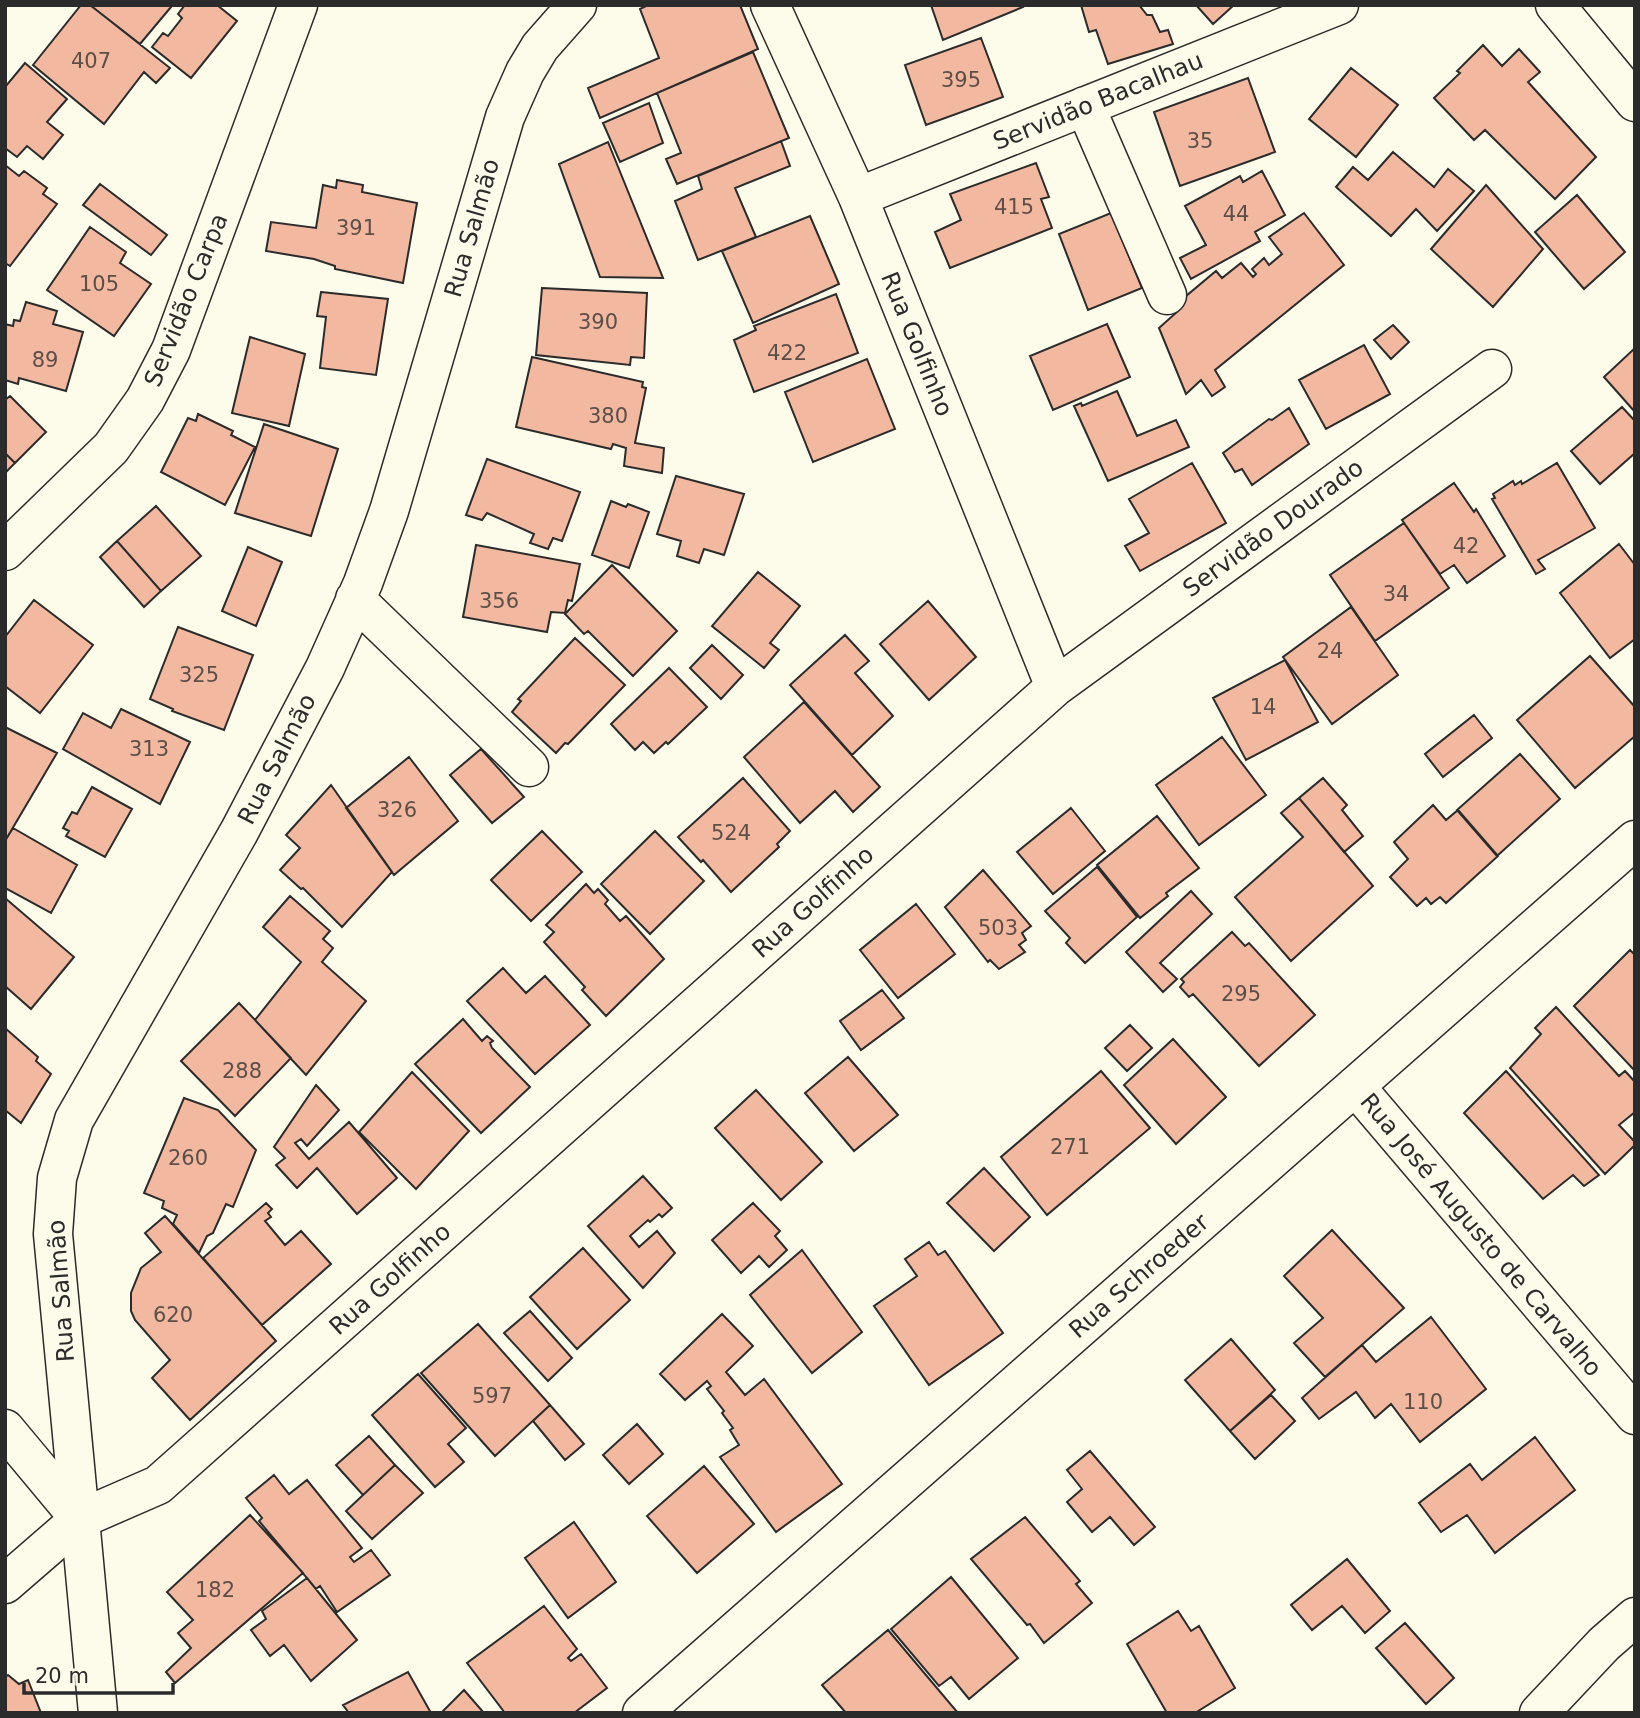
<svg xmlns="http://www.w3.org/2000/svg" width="1640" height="1718" font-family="'DejaVu Sans',sans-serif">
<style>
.building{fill:#f2b8a0;stroke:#2b2b2b;stroke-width:2}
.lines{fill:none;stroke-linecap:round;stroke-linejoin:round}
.minor-casing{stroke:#2b2b2b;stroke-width:41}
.tertiary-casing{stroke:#2b2b2b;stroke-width:41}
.minor{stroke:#fdfbea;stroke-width:38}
.tertiary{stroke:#fdfbea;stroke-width:38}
.labels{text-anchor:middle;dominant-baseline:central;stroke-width:5;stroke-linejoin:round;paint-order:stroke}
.number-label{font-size:21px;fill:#5d4e48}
.street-label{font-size:24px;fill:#2b2b2b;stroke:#fdfbea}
</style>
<rect width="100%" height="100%" fill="#fdfbea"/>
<path class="building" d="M81,5H90L170,68L156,83L144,72L104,124L33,65Z
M90,5H169L171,7L140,44Z
M185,5H217L237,21L191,78L152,47L163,33L168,36L182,18L178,14Z
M648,5H740L758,49L600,118L588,88L659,58L640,9Z
M931,5H1022L1023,7L943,40Z
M1081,5H1139L1147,15H1152L1160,32L1168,30L1173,44L1108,64L1096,30L1089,32Z
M1196,5H1234L1213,24Z
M981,38L1003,97L926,125L905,65Z
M1483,45L1502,66L1519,49L1540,72L1528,82L1596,157L1555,199L1485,130L1474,140L1434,98L1460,73L1457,71Z
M753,52L789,138L677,184L666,159L681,153L657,93Z
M25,63L67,99L47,122L63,135L43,159L27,146L17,157L5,148V87Z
M1351,68L1398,105L1356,157L1309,119Z
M1248,78L1275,152L1180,186L1154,112Z
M649,103L663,143L620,162L603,123Z
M781,141L790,166L735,188L756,237L698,260L675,201L702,189L698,176Z
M608,142L663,278L600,277L559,164Z
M1393,152L1434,187L1448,169L1474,191L1437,231L1416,209L1391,236L1336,187L1353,167L1368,180Z
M1036,163L1049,197L1041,199L1052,228L950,268L935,232L961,220L950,194Z
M5,165L19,176L24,171L47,188L43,194L57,204L10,266L5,263Z
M1262,171L1285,215L1255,232L1260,241L1191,279L1180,258L1206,245L1185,206L1240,176L1243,182Z
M337,180L363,185L362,192L417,203L403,283L335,269V266L314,259L266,251L271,222L316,228L323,185L336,188Z
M100,184L167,235L151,255L83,205Z
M1486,185L1543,249L1493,307L1431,249Z
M1577,195L1625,252L1584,289L1535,232Z
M1111,213L1142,288L1088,310L1059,234Z
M1304,213L1344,265L1215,370L1225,387L1212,396L1201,380L1186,394L1159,328L1177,312L1173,307L1216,271L1222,278L1241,263L1253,277L1256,274L1252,269L1264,258L1269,265L1282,254L1269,237Z
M810,216L839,284L753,323L722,251Z
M90,227L126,252L120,263L151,284L114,336L47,290Z
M542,288L647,293L644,358L631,357L630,365L536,355Z
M321,292L388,299L376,375L320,368L326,317L317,316Z
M836,294L858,353L754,392L734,340L756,330L754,326Z
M26,302L57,311L53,324L83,332L66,391L19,378L18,384L5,380V324L13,326L14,320L20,321Z
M1107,324L1130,377L1053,410L1030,356Z
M1393,325L1409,342L1391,359L1374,340Z
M250,337L305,354L289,426L232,413Z
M1364,345L1390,394L1326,429L1299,380Z
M1635,348V412L1604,377Z
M532,357L643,382L642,387L646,388L635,443L664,448L662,473L624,466L626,448L613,444L611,449L516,427Z
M867,359L895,429L813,462L785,392Z
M1117,391L1137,436L1176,420L1189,447L1108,481L1074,406L1081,403L1082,406Z
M10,396L46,432L15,463L5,453V400Z
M1622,407L1635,421V453L1600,484L1571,451Z
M1289,408L1309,444L1252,485L1242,469L1235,472L1223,453L1269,419L1272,420Z
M198,414L233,431L231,435L255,447L225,505L161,472L188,418L196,421Z
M264,424L338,449L311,536L235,513Z
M5,453L15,463L5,473Z
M487,459L580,492L562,541L553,538L548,549L530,543L534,534L487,513L482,520L466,515Z
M1192,463L1226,523L1140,571L1125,546L1149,533L1129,499Z
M1557,463L1595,528L1538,560L1545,569L1536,574L1492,499L1495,498L1493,494L1513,481L1515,485L1521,481L1522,484Z
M676,476L744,494L724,555L704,549L699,563L677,556L681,541L657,534Z
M1454,483L1474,512L1476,509L1505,556L1467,583L1454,565L1440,574L1402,520Z
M611,501L626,507L628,504L649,512L629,568L592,555Z
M156,506L201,556L161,591L117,541Z
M1404,523L1449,588L1375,641L1330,575Z
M117,541L161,591L144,607L100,557Z
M1619,544L1635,565V639L1610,658L1560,593Z
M476,545L580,564L572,601L568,600L565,613L551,612L547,632L463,617Z
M248,547L282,562L256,626L222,611Z
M612,565L677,631L633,676L588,631L584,634L565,614Z
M758,572L800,606L770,643L779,650L764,668L712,626Z
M34,600L93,645L40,713L5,686V637Z
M928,601L976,657L929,700L880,644Z
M1351,607L1398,675L1332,724L1283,657Z
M178,627L253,655L224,730L172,711L173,709L150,699Z
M845,635L869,661L855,673L893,716L852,755L790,685Z
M575,638L625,685L568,744L565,743L556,753L512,712L521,701L518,699Z
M712,645L743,675L721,699L690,668Z
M1590,656L1635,707V736L1575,788L1517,720Z
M1285,660L1318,722L1246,760L1213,698Z
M669,668L707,707L668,744L666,742L654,753L643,742L635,750L611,724Z
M804,702L880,787L853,812L835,791L800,823L744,757Z
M121,709L190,742L160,804L63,749L83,713L111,728Z
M1474,715L1492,738L1443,777L1425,754Z
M5,727L57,753L5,841Z
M1222,737L1266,795L1199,845L1156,785Z
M481,749L524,797L492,823L450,775Z
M1520,754L1560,799L1497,856L1457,810Z
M409,757L458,821L394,875L346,808Z
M743,778L790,831L777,844L779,847L731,892L703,860L701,862L678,837Z
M1323,778L1347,805L1342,810L1363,836L1344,852L1299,798Z
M331,785L392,872L342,927L303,888L301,889L280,870L300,848L286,835Z
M92,787L132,809L105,857L66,836L69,831L63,828L72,812L77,814Z
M1299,798L1373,886L1291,961L1235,897L1303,837L1281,813Z
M1433,805L1446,820L1458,810L1498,856L1446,903L1440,897L1431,904L1426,898L1417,906L1390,877L1408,859L1394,842Z
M1071,808L1105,851L1053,894L1017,852Z
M1157,816L1199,868L1166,893L1168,896L1140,918L1097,865Z
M13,828L77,865L51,913L5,888V841Z
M542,831L582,872L531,921L491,880Z
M655,831L704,881L650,934L601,884Z
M1097,867L1137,917L1085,963L1066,943L1070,938L1045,911Z
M983,870L1031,926L1022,933L1026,940L1019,945L1025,952L999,969L990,960L988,962L945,907Z
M586,884L594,893L598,889L608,900L605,904L620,921L626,916L664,959L606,1016L582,990L585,987L544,942L554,932L546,925Z
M1191,891L1212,914L1160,963L1177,979L1163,992L1126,952Z
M290,896L330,931L323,939L333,948L322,962L366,1001L306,1075L255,1020L301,962L263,927Z
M5,898L74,957L31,1009L5,986Z
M916,904L955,954L898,998L860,950Z
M1232,932L1245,946L1249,943L1315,1015L1259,1066L1193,994L1189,997L1180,987L1184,982L1181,979Z
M1630,950L1635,955V1071L1574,1006Z
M503,968L526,993L545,976L590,1025L535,1074L467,1001Z
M882,990L904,1018L861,1050L840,1021Z
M239,1003L291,1058L235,1116L181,1061Z
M1556,1007L1619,1076L1625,1071L1635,1082V1112L1619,1125L1635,1142V1145L1605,1174L1510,1068L1541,1034L1535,1028Z
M463,1019L482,1041L487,1036L493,1041L490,1043L492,1048L530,1087L481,1133L415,1064Z
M1130,1025L1152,1048L1127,1071L1105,1048Z
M5,1028L38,1057L36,1061L51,1074L21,1123L5,1110Z
M1173,1039L1226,1097L1176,1144L1124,1085Z
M848,1057L898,1115L854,1151L805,1093Z
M1101,1071L1150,1128L1047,1215L1001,1157Z
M1506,1071L1599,1175L1584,1186L1573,1175L1543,1199L1464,1113Z
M412,1072L469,1131L416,1189L359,1132Z
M316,1085L339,1110L307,1146L301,1139L295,1143L309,1159L349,1122L397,1178L357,1214L317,1168L297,1188L276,1165L285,1158L274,1147Z
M756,1090L822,1162L781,1200L715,1128Z
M184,1098L218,1110L256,1150L233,1207L226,1204L213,1233L207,1236L199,1253L173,1224L177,1215L162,1208L164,1201L144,1193Z
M984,1168L1030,1217L994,1251L947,1203Z
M643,1176L672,1208L662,1217L659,1214L650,1222L648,1220L630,1236L639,1247L657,1231L675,1253L643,1288L588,1226Z
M266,1203L272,1209L268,1213L271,1217L265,1221L285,1245L301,1231L331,1264L262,1325L203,1258Z
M753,1203L780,1231L775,1236L787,1250L769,1267L759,1256L741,1273L712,1240Z
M165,1216L276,1341L190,1420L152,1378L170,1360L135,1320L131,1311V1293L141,1268L161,1252L145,1233Z
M1332,1230L1404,1308L1325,1377L1294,1343L1323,1318L1284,1276Z
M929,1242L938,1255L945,1251L1003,1333L929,1385L874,1306L917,1276L905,1259Z
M583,1248L630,1300L577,1349L530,1297Z
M802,1250L862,1332L812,1373L750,1295Z
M530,1311L572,1358L548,1381L504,1333Z
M722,1314L753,1346L726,1372L745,1395L764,1379L842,1484L776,1532L720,1457L739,1445L730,1430L733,1428L722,1413L724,1411L707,1389L711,1386L707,1381L685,1400L660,1374Z
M1431,1317L1486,1389L1420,1442L1391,1404L1375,1418L1356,1392L1319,1419L1302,1398L1362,1345L1376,1362Z
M478,1324L550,1405L495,1456L421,1373Z
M1231,1339L1275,1390L1230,1431L1185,1380Z
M418,1374L466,1428L448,1444L464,1462L435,1487L372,1415Z
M1271,1395L1295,1421L1255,1459L1230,1431Z
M550,1405L584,1444L565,1460L533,1421Z
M637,1424L663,1454L629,1484L603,1455Z
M369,1436L395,1465L363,1495L336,1465Z
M1535,1437L1575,1490L1495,1553L1467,1515L1441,1532L1419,1503L1470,1464L1482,1480Z
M1090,1451L1155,1527L1134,1545L1110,1517L1092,1532L1067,1502L1082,1489L1067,1470Z
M395,1465L423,1493L372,1539L346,1511Z
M704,1466L754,1524L697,1573L647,1516Z
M274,1475L289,1494L307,1480L362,1548L350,1557L354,1562L371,1550L390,1575L337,1612L320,1586L316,1589L259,1521L262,1518L246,1498Z
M250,1515L303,1573L175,1683L166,1672L191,1648L178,1633L193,1620L167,1592Z
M1025,1517L1080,1581L1076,1584L1092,1603L1044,1643L1030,1624L1027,1625L971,1559Z
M574,1522L616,1582L568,1618L525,1558Z
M1347,1559L1390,1611L1365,1633L1342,1606L1312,1630L1291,1605Z
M951,1577L1018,1658L969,1699L951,1677L939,1686L891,1629Z
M307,1578L357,1640L311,1681L284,1645L270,1656L251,1630L266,1619L262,1611Z
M544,1606L577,1649L568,1658L571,1661L581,1654L607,1688L574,1713H505L467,1663Z
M1178,1611L1191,1631L1199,1626L1235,1688L1195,1713H1167L1127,1644Z
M1405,1623L1454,1678L1426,1704L1376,1648Z
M888,1630L958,1713H846L822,1685Z
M408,1672L431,1713H349L343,1705Z
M8,1675L19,1684L28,1680L41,1713H5V1677Z
M464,1690L484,1713H441Z"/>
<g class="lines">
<defs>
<path id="minor" d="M1555,5L1635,102
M1085,106L1167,295
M858,197L1339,5
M5,551L111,448L145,400L171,350L298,5
M355,599L529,767
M1055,687L1492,369
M1355,1086L1635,1415
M80,1519L53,1234L57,1178L74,1120L239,832L325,668L363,583L389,511L505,117L525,72L540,47L577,5
M5,1584L80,1519L158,1485L1055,687L858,197L770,5
M642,1713L1635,840
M1539,1713L1604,1644L1635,1617"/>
<path id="tertiary" d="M5,1429L80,1519L98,1713"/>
</defs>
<use href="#minor" class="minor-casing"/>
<use href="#tertiary" class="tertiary-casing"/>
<use href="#minor" class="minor"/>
<use href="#tertiary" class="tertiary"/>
</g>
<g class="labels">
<g class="number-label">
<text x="91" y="61">407</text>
<text x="961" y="80">395</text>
<text x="1200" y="141">35</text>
<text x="1014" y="207">415</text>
<text x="1236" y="214">44</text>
<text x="356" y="228">391</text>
<text x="99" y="284">105</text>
<text x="598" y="322">390</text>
<text x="787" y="353">422</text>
<text x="45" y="360">89</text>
<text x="608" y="416">380</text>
<text x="1466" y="546">42</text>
<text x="1396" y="594">34</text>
<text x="499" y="601">356</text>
<text x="1330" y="651">24</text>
<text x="199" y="675">325</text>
<text x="1263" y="707">14</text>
<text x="149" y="749">313</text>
<text x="397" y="810">326</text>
<text x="731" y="833">524</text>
<text x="998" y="928">503</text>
<text x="1241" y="994">295</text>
<text x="242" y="1071">288</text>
<text x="1070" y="1147">271</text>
<text x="188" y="1158">260</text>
<text x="173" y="1315">620</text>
<text x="492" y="1396">597</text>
<text x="1423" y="1402">110</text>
<text x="215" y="1590">182</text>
</g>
<g class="street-label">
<text transform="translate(1098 101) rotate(-22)">Servidão Bacalhau</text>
<text transform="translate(472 228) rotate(-74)">Rua Salmão</text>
<text transform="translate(186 300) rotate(-68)">Servidão Carpa</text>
<text transform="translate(917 344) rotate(68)">Rua Golfinho</text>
<text transform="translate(1273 528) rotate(-36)">Servidão Dourado</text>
<text transform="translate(277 759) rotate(-63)">Rua Salmão</text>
<text transform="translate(813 902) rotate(-42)">Rua Golfinho</text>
<text transform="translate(1481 1235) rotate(50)">Rua José Augusto de Carvalho</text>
<text transform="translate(1139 1276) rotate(-41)">Rua Schroeder</text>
<text transform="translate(390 1279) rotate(-42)">Rua Golfinho</text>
<text transform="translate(61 1291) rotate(-94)">Rua Salmão</text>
</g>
</g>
<rect width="1640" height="1718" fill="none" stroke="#2b2b2b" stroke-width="14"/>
<path d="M24 1683v10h149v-10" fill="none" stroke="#2b2b2b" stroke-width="3.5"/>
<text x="35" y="1683" font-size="21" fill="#2b2b2b" stroke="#fdfbea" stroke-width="5" paint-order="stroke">20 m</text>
</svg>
